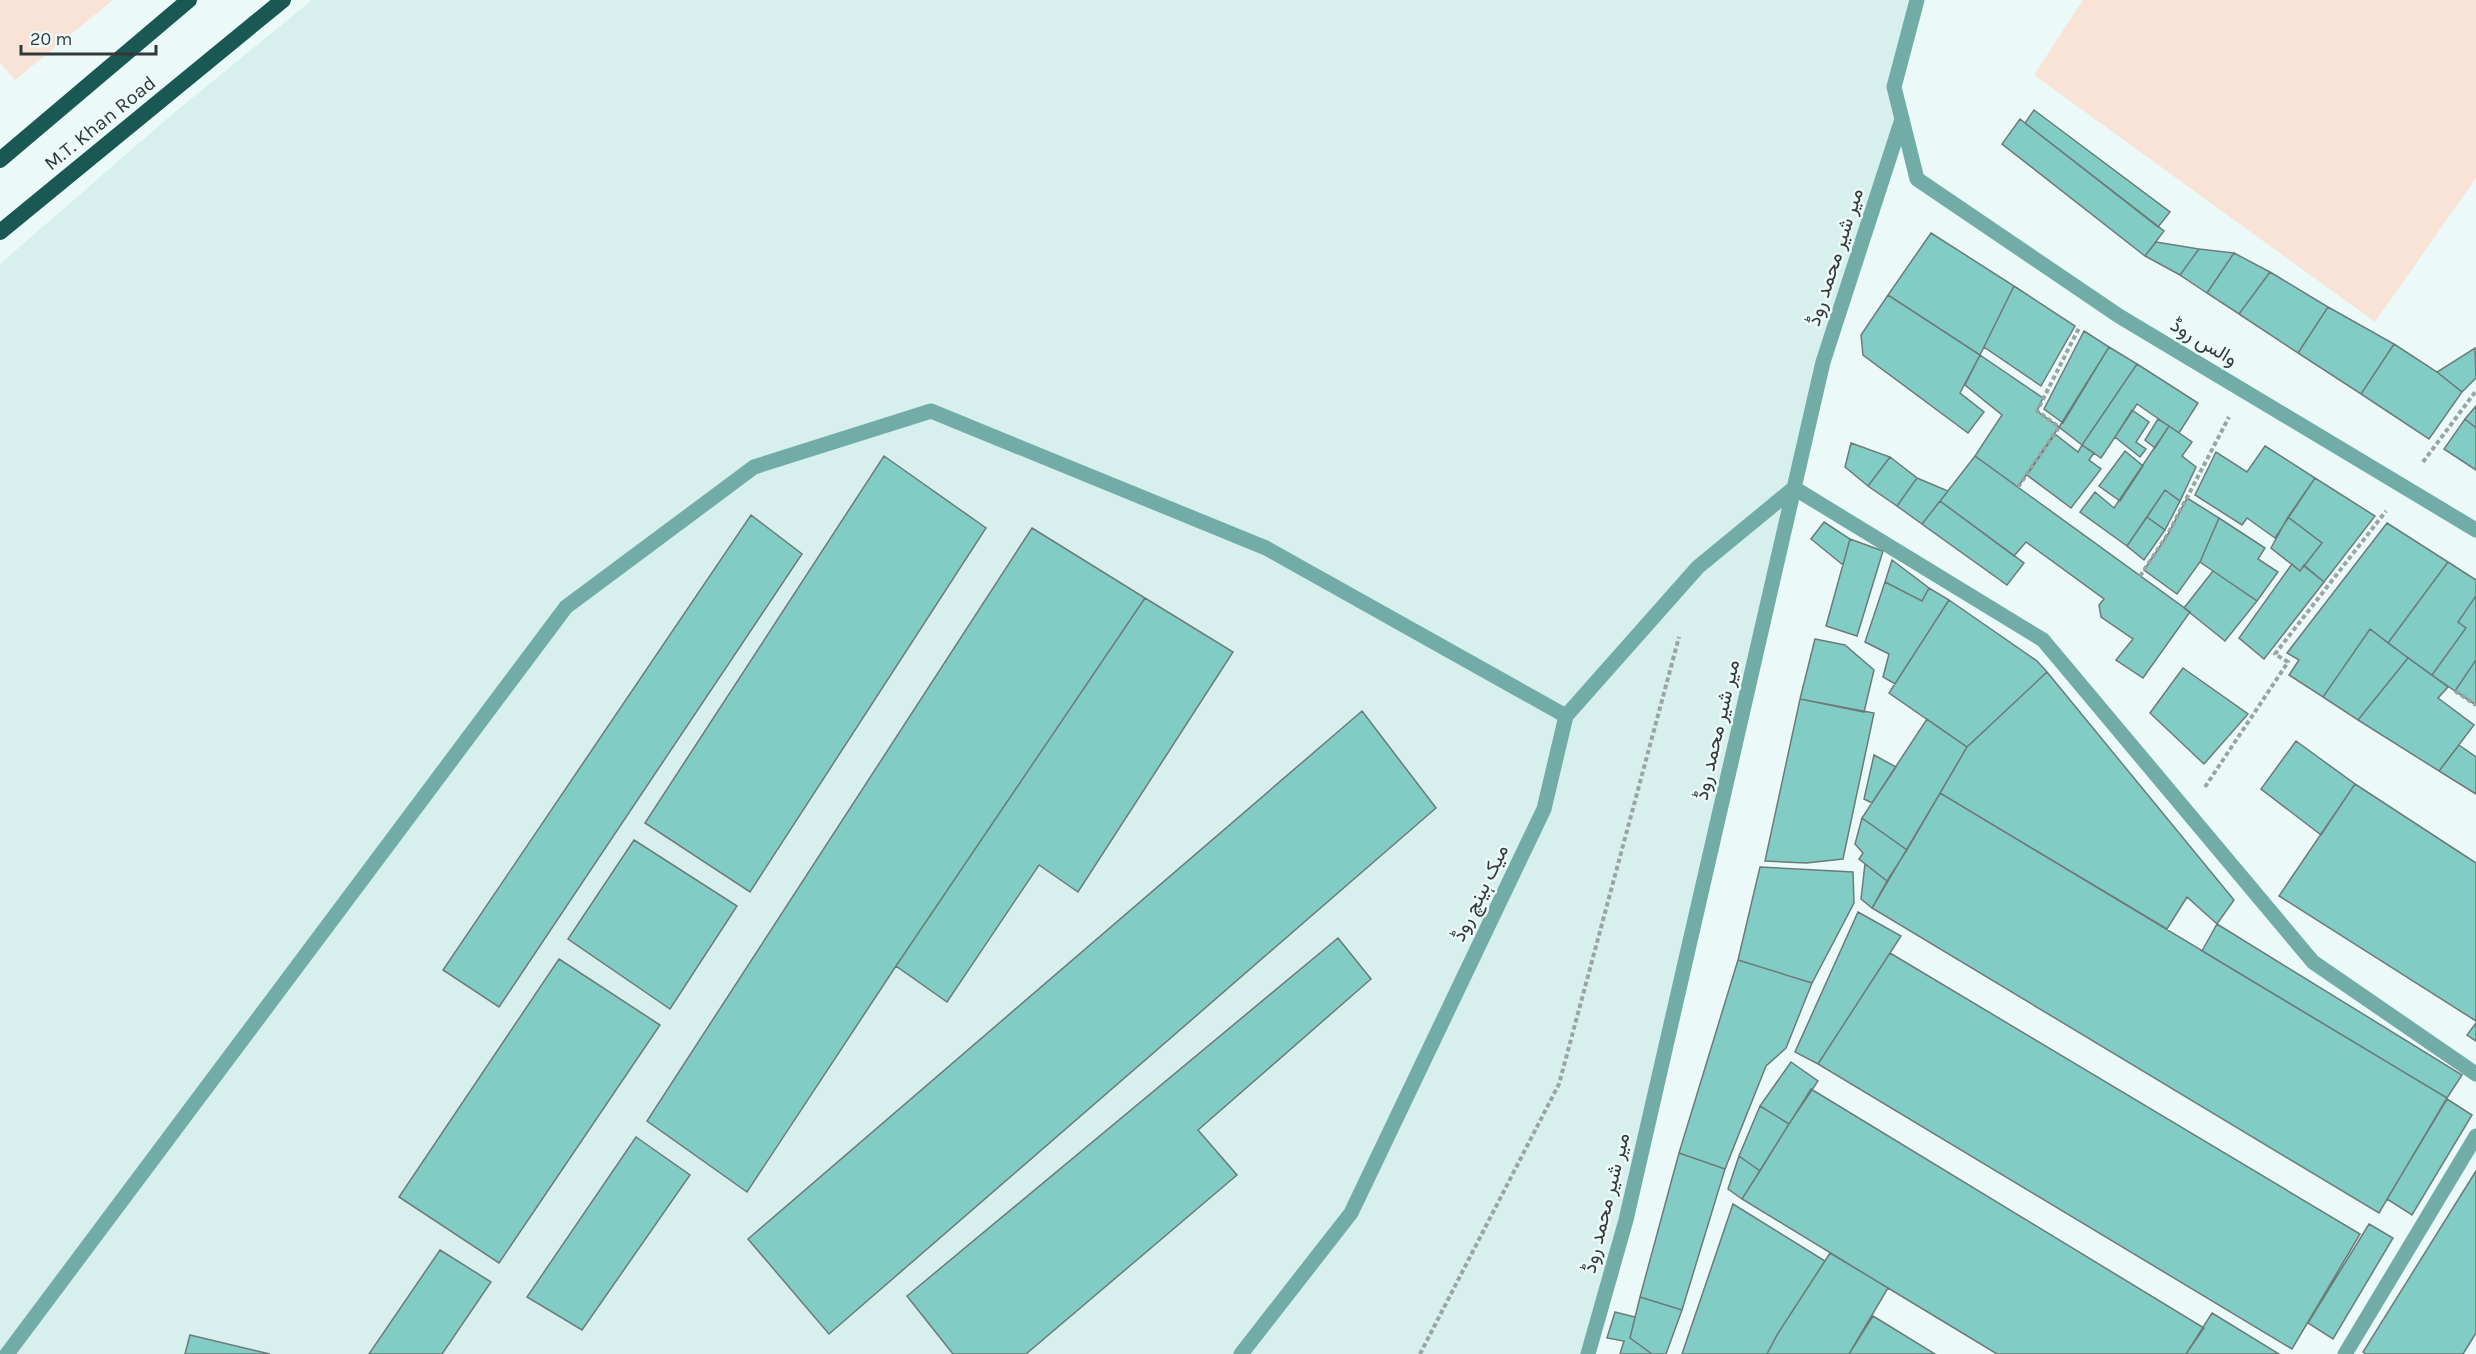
<svg xmlns="http://www.w3.org/2000/svg" width="2476" height="1354" font-family="Karla,Vazirmatn,sans-serif">
<style>
.built{fill:#d7efed}
.green{fill:#f9e3d7}
.building{fill:#81cdc6;stroke:#6d7a79;stroke-width:1.5}
.lines{fill:none;stroke-linecap:round;stroke-linejoin:round}
.path{stroke:#99a4a3;stroke-width:4;stroke-dasharray:4.5 3;stroke-linecap:butt}
.service{stroke:#72aca6;stroke-width:15}
.minor{stroke:#72aca6;stroke-width:15}
.tertiary{stroke:#72aca6;stroke-width:15}
.trunk{stroke:#195853;stroke-width:16}
.labels{text-anchor:middle;dominant-baseline:central;stroke-width:5;stroke-linejoin:round;paint-order:stroke}
.street-label{font-size:20px;fill:#333938;stroke:#ebfaf8}
</style>
<rect width="100%" height="100%" fill="#ebfaf8"/>
<path class="built" d="M312,0H1917L1894,87L1902,119L1796,487L1588,1354H0V264L169,117Z"/>
<path class="green" d="M0,0H113L15,80L0,63Z
M2083,0H2476V178L2375,322L2034,75Z"/>
<path class="building" d="M2034,110L2170,212L2158,227L2025,123Z
M2020,119L2164,231L2145,256L2002,144Z
M1931,233L2014,286L1980,355L1888,295Z
M2156,242L2199,249L2180,275L2145,256Z
M2199,249L2234,253L2207,293L2180,275Z
M2234,253L2270,272L2239,314L2207,293Z
M2270,272L2328,307L2298,353L2239,314Z
M2014,286L2075,326L2041,386L1984,347Z
M1888,295L1980,355L1960,393L1984,412L1968,433L1863,355L1861,335Z
M2328,307L2394,344L2361,394L2298,353Z
M2084,331L2109,347L2063,423L2044,409Z
M2394,344L2437,372L2462,392L2429,439L2361,394Z
M2109,347L2137,364L2082,445L2059,427Z
M2475,348L2476,378L2462,392L2437,372Z
M1980,355L2043,398L2037,411L2059,427L2018,487L1975,456L2002,415L1965,385Z
M2137,364L2198,403L2179,433L2137,404L2101,458L2082,445Z
M2476,406V428L2465,419Z
M2132,410L2149,422L2136,442L2146,449L2140,457L2115,437Z
M2158,419L2169,426L2155,448L2145,440Z
M2465,419L2476,428V470L2444,449Z
M2169,426L2192,442L2182,456L2196,467L2180,501L2165,490L2127,546L2080,512L2095,492L2114,508Z
M2055,434L2078,452L2082,445L2094,453L2089,460L2101,469L2071,508L2027,475Z
M1851,443L1890,457L1868,486L1845,467Z
M2265,446L2315,478L2275,538L2247,518L2242,525L2195,495L2216,452L2247,472Z
M2125,451L2143,466L2120,501L2099,486Z
M884,456L986,528L750,892L645,823Z
M1975,456L2190,612L2143,678L2116,660L2133,639L2101,617L2099,605L2104,599L2026,542L2014,556L1940,501Z
M1890,457L1917,478L1897,506L1868,486Z
M1917,478L1948,491L1922,524L1897,506Z
M2315,478L2375,516L2324,582L2304,566L2322,543L2288,517Z
M2165,490L2180,501L2165,530L2147,517Z
M2187,498L2219,518L2200,562L2177,594L2144,570L2168,534Z
M1940,501L2024,563L2007,585L1922,524Z
M751,515L802,554L499,1007L443,970Z
M2147,517L2165,530L2144,560L2127,546Z
M2288,517L2322,543L2300,571L2271,548Z
M2219,518L2265,548L2258,559L2278,572L2257,601L2200,562Z
M1824,522L1850,539L1843,565L1811,539Z
M2387,523L2448,562L2388,643L2370,629L2323,697L2289,675L2299,660L2287,653Z
M1032,528L1145,598L896,966L747,1192L647,1121Z
M1850,539L1883,551L1857,636L1826,626Z
M1892,560L1929,588L1922,601L1885,582Z
M2448,562L2476,580V596L2458,622L2466,628L2432,675L2388,643Z
M2292,564L2300,571L2304,565L2324,582L2264,659L2239,638Z
M2213,571L2257,601L2225,641L2184,608Z
M1885,582L1922,601L1929,588L1949,600L1895,684L1883,677L1889,654L1865,642Z
M2476,596V660L2455,691L2432,675L2466,628L2458,622Z
M1145,598L1233,652L1078,892L1039,865L947,1002L896,966Z
M1949,600L2037,661L2047,672L1967,747L1889,693Z
M2370,629L2408,658L2358,720L2323,697Z
M1815,639L1845,645L1874,670L1864,712L1800,699Z
M2408,658L2448,687L2438,698L2474,725L2439,771L2358,720Z
M2476,660V705L2455,691Z
M2183,668L2248,714L2204,764L2150,713Z
M2047,672L2234,900L2217,924L2187,897L2167,929L1940,793L1967,747Z
M1800,699L1874,713L1843,859L1806,863L1765,861Z
M1362,711L1436,808L829,1334L748,1239Z
M1927,719L1967,747L1907,850L1862,818Z
M2296,741L2355,784L2321,835L2261,789Z
M2459,745L2476,757V794L2439,771Z
M1874,755L1896,767L1872,803L1864,799Z
M2355,784L2476,863V1021L2279,896Z
M1940,793L2447,1098L2379,1213L1872,908Z
M1862,818L1907,850L1887,881L1859,859L1863,853L1855,844Z
M634,840L737,906L670,1009L568,939Z
M1865,864L1887,881L1872,908L1861,899Z
M1760,867L1853,872L1854,903L1812,983L1738,960Z
M1858,912L1901,936L1818,1064L1795,1052Z
M2217,924L2462,1075L2447,1098L2202,951Z
M1338,938L1371,979L1198,1130L1237,1175L1026,1354H953L907,1296Z
M1890,953L2360,1234L2292,1349L1818,1064Z
M559,959L660,1025L499,1263L399,1197Z
M1738,960L1812,983L1786,1048L1766,1066L1725,1169L1679,1153Z
M2476,1023V1041L2467,1035Z
M1791,1062L1818,1081L1789,1124L1760,1106Z
M1811,1089L2204,1328L2186,1354H1997L1888,1288L1742,1199Z
M2447,1099L2472,1115L2412,1215L2387,1199Z
M1760,1106L1789,1124L1760,1171L1739,1156Z
M636,1137L690,1175L582,1330L527,1297Z
M1679,1153L1725,1169L1682,1310L1640,1297Z
M1739,1156L1760,1171L1742,1199L1728,1189Z
M2476,1171V1333L2463,1354H2366L2363,1352Z
M1733,1204L1825,1261L1777,1335L1767,1354H1682Z
M2369,1224L2393,1238L2333,1339L2308,1323Z
M440,1250L491,1282L442,1354H369Z
M1830,1253L1888,1288L1849,1354H1767L1777,1335Z
M1640,1297L1682,1310L1666,1354H1652L1630,1338Z
M1615,1312L1635,1317L1630,1338L1652,1354H1620L1624,1341L1607,1338Z
M2212,1313L2279,1354H2186Z
M1873,1316L1935,1354H1849Z
M190,1335L270,1354H185Z"/>
<g class="lines">
<path class="path" d="M2423,462L2476,391
M2018,487L2059,427L2037,411L2080,326
M2140,576L2168,534L2229,417
M2455,691L2476,705
M2205,787L2288,662L2275,654L2386,511
M1420,1354L1559,1084L1679,637"/>
<path class="service" d="M7,1354L566,607L754,467L931,411L1266,548L1566,716"/>
<path class="minor" d="M1241,1354L1351,1213L1544,809L1566,716L1698,567L1794,488L2043,640L2313,962L2476,1074
M1588,1354L1626,1220L1823,362L1902,119
M2345,1354L2476,1136"/>
<path class="tertiary" d="M1917,0L1894,87L1917,179L2119,316L2476,530"/>
<path class="trunk" d="M0,160L189,0
M0,232L283,0"/>
</g>
<g class="labels">
<g class="street-label">
<text transform="translate(100 123) rotate(-39)">M.T. Khan Road</text>
<text transform="translate(1835 257) rotate(-72)">میر شیر محمد روڈ</text>
<text transform="translate(2204 342) rotate(31)">والس روڈ</text>
<text transform="translate(1717 730) rotate(-77)">میر شیر محمد روڈ</text>
<text transform="translate(1480 893) rotate(-64)">میک ہینچ روڈ</text>
<text transform="translate(1606 1203) rotate(-76)">میر شیر محمد روڈ</text>
</g>
</g>
<path d="M21 45v9h135v-9" fill="none" stroke="#333938" stroke-width="3"/>
<text x="30" y="45" font-size="18" fill="#333938" stroke="#ebfaf8" stroke-width="4.5" paint-order="stroke">20 m</text>
</svg>
